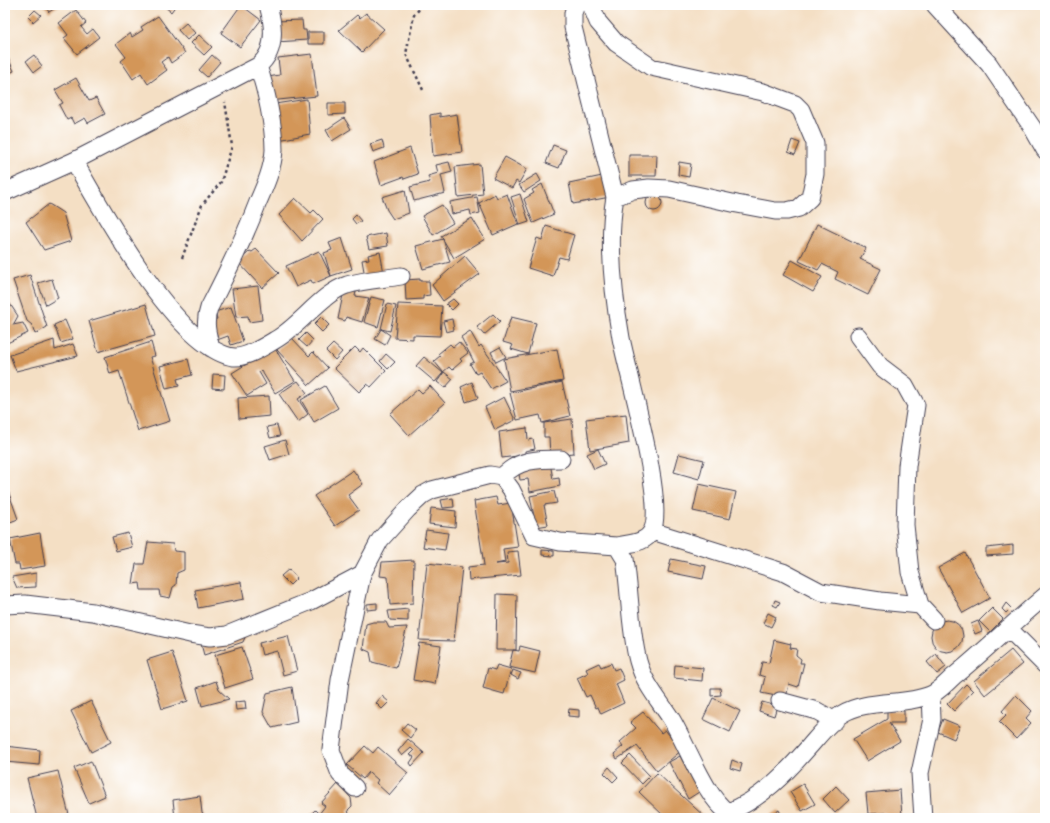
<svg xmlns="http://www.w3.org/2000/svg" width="1050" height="823" font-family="'IM FELL DW Pica',serif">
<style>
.building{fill:#d39658}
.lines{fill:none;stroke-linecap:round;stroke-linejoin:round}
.minor-casing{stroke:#423e50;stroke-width:19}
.path{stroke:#423e50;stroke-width:2.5;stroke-dasharray:3 3;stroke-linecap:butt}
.minor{stroke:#fff;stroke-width:17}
</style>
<rect width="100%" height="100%" fill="#fff"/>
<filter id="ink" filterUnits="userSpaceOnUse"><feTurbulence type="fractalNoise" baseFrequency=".025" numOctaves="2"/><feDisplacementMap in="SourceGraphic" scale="8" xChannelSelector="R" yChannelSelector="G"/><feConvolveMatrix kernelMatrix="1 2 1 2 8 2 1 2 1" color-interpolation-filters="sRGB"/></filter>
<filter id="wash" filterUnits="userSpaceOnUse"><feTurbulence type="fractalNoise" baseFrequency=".012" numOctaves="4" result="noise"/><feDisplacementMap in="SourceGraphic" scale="16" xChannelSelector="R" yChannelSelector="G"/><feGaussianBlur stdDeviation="0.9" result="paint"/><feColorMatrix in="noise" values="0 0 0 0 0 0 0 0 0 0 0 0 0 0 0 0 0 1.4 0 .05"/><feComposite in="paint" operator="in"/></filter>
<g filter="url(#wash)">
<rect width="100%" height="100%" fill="#f4dfc4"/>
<g id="blocks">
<path class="building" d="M44,5H60L49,12Z
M163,5H176L171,12Z
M241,5L261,20L240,47L221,33Z
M35,10L41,15L33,22L28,17Z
M76,10L86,23L81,27L87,34L93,29L99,37L77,54L64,38L68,35L59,23Z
M366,13L384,29L362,52L339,30L357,15L360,18Z
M158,16L185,53L171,63L168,57L161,62L167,70L148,84L141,73L133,79L121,61L126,57L116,44L130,33L132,37L143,30L141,27Z
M302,20L303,30H306L307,40L276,42L275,21Z
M186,23L195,33L187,40L178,30Z
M308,32H324V44H308Z
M199,35L212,47L204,55L191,43Z
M5,51L14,71L5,75Z
M312,54L317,96L269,101L268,77L280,75L278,58Z
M34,55L42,66L34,72L26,61Z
M212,55L220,62L207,77L199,70Z
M76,78L89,101L96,98L105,114L88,123L85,118L74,124L71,118L67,120L59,105L63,103L55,90Z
M307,99L310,134L278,140L275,104Z
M328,103H345V114L328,115Z
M440,113V117L457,114L462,152L433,156L430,115Z
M344,118L351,129L332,141L326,130Z
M382,140L384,148L373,152L370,144Z
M792,140L800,143L795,155L788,152Z
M553,145L566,150L559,168L546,163Z
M410,148L418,174L404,179L403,177L381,185L374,162Z
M629,155H657L656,176H629Z
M505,157L527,169L519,183L516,181L512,188L493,178Z
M449,162L452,172L441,175L445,193L414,201L410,187L430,182L428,176L438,173L436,165Z
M679,162L691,164L689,177L678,175Z
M480,164L483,194L458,197L455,167Z
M537,174L541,181L524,192L519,185Z
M607,175L610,197L573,204L569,183Z
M542,184L554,214L533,223L524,199L534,193L532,190Z
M405,190L409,213L393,219L387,210L382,197Z
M495,194L497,198L507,194L518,224L493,235L479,203Z
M520,194L529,222L520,225L511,197Z
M646 203a8 8 0 1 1 16 0a8 8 0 1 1-16 0Z
M477,197L480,213L471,215L470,210L452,214L450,202Z
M295,198L311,213L314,210L323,219L302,241L279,215Z
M49,204L63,213L71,241L44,250L26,222Z
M442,205L453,223L433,235L422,216Z
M356,215L361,221L356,224L352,219Z
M472,218L485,239L454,258L441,236Z
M817,224L866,248L860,259L881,269L868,295L835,279L838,272L822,264L818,270L799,261Z
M546,226L574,235L567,259L559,257L553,276L528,268L537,238L542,240Z
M386,233L388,246L369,249L366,237Z
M342,238L352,269L331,276L324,253L332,250L329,243Z
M443,239L450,262L423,269L416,246Z
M256,249L279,273L262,288L238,262L250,251L252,252Z
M319,251L331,276L313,284L311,280L296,287L286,266Z
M380,252L384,273L365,277L362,260L369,259L368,255Z
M465,256L480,274L443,301L432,285Z
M792,260L822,277L813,292L783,275Z
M30,275L47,327L35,334L32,325L27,321L13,280Z
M52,279L58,298L46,305L38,283Z
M420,279V281H429L430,295L423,296V299L406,300L405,280Z
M258,286L262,320L249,322L248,316L236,317L232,289Z
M344,290L356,292L355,296L369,298L362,322L346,317L345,321L338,319Z
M371,297L385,300L378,327L364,322Z
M453,299L458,304L452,310L446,304Z
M8,301L18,316L13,325L23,323L28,333L5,344V303Z
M146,304L155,336L98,352L89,321Z
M387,304L396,306L390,331L381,329Z
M398,304L442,306L440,336L413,335V339L395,338Z
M231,307L243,341L231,345L228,336L217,340L210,321L217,319L215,312Z
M493,314L500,321L484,335L477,327Z
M321,317L329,325L322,332L314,324Z
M511,317L536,323L528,354L511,349L513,345L503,342Z
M452,319L454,330L446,332L443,321Z
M65,320L73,339L61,343L54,325Z
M381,329L390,335L385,345L375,339Z
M470,331L479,347L481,345L506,381L491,389L480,372L476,374L470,364L474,362L461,337Z
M306,333L313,340L307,347L299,340Z
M291,337L309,356L313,352L328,368L309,385L277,350Z
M54,340L55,350L73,344L78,356L16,371L10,355Z
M151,342L155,356L150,357L170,421L138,431L119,371L110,374L105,357Z
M459,342L468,353L460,359L462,361L452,370L449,367L443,372L434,361L440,356L438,354L450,344L453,347Z
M333,344L342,352L335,360L326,351Z
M274,347L295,381L275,393L261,370L259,372L266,384L247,396L232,373Z
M355,347L360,352L363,348L386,371L371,387L367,384L359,392L334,368Z
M500,347L506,357L496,362L491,352Z
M557,349L563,381L510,391L504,359Z
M386,354L395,362L388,369L380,361Z
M424,357L443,373L435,382L416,366Z
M188,359L192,375L177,379L179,386L166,389L160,366Z
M444,372L453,379L445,388L437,382Z
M213,374L225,375L224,389L212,388Z
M298,381L307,393L298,399L308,414L298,422L279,394Z
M472,382L478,398L466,402L461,387Z
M562,382L570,416L542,423L540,415L517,420L510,393Z
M325,386L338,408L314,422L301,400Z
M430,386L445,403L409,435L390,414L418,389L422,393Z
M269,396L270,416L239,419L238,398Z
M504,397L515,420L495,430L485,407Z
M626,414L629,443L590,450L586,419Z
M572,419L574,453L550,455L549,437H544V423Z
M277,425L280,436L270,438L267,427Z
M527,428L528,440L533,439L535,449L525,451V455L502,458L499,432Z
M285,440L289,454L270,460L265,446Z
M598,449L605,464L594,469L587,454Z
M679,454L704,460L699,479L674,472Z
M550,463L553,479L559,478L560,486L530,492L528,479L520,480L518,468Z
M353,470L363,484L348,495L359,510L335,526L314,496Z
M699,484L736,492L730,519L693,511Z
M7,488L18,519L5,524V489Z
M554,491L557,503L544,505L548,525L536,527L530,496Z
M496,497L498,505L511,503L518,547L503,549L505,562L496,564L508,563L507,552L518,551L521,575L469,580L468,567L484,565L474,501Z
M453,498L454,507L443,508L441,500Z
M431,508L456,511L455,527L429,524Z
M426,530L448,533L445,550L423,547Z
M40,533L45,566L20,570L19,564H15L10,539Z
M128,533L132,547L116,551L112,537Z
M148,542L173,544L174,551L184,552V570L177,573L176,585L173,587L170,598L160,596L159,590H141L140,583L133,584L136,564H144Z
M1013,545V554L986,556V548Z
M542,550L554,551V556L542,555Z
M965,553L990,598L963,613L938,568Z
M671,559L706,566L703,579L668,572Z
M414,560L413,603L390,605L388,577L380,576L382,562Z
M427,563L462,567L454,641L419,640Z
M289,569L297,578L290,585L281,576Z
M36,573V587L17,588L12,577Z
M241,582L244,599L198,608L195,590Z
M497,594L517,595L516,650H496Z
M775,600L780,602L777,607L773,605Z
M377,603V609L367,610V604Z
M1006,603L1011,608L1006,613L1002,609Z
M992,608L1003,619L990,632L979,621Z
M408,609V621L390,620L388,611Z
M768,613L776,617L771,627L763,623Z
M931 636a16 16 0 1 1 32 0a16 16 0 1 1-32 0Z
M978,621L982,631L975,634L971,624Z
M373,622H386L389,628L407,627L396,668L372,662L370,652L363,649L366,624Z
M246,635L243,642L204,655L201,644Z
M288,636L297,671L283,675L277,651L262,655L259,643Z
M774,640L791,644L790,648L797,649L796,655L801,659L800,663H804L798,687L789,684L786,698L761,693L765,677L759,675L762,662L769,663Z
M419,643L441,646L435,684L413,680Z
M520,646L540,651L535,673L509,667L513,650L519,651Z
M242,647L253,679L225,688L215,655Z
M1011,650L1023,664L985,695L974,681Z
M172,652L188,701L162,709L147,660Z
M936,654L946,667L937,674L927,662Z
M599,663L601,667L611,663L614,670L619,668L624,680L616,684L624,703L601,714L598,707L596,708L590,695L586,697L577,678L588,673L586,669Z
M497,665L511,669L504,694L483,688L488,668L495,670Z
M675,665L703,668L702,681L674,678Z
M513,670L521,673L518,679L511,675Z
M216,681L219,690L229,699L202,706L197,688Z
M966,684L973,691L954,711L947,704Z
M292,687L297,722L272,728L263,712L267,693Z
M711,688H720L721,695L711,696Z
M1016,695L1032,711L1026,718L1031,723L1016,739L999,722L1006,715L1002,711Z
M382,696L389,702L382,709L376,703Z
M713,698L740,711L730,732L703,719Z
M91,701L111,742L91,752L71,711Z
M245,701L246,709L236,710L235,702Z
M762,702L777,706L774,716L759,711Z
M569,709L579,710V717L568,716Z
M887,710L904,711V723H889L900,741L867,761L853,739L887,719Z
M643,712L661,733L665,730L682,750L657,771L637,746L617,759L614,754L623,746L620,742L636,728L630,722Z
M943,719L960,726L954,739L938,732Z
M407,723L416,730L410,738L401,730Z
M408,739L424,753L412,766L410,763L414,757L410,755L414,751L411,748L402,756L398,751Z
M5,746L40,750L39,765L5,762Z
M365,746L373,753L378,747L408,773L389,795L376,783L378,780L369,772L363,779L347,765Z
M630,755L650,776L642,784L622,763Z
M680,756L699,792L688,799L669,762Z
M732,760L742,764L740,771L730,768Z
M91,761L105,796L89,803L74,768Z
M609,767L618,777L613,782L604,773Z
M58,771L69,815L59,818H37L27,778Z
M657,773L706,818H666L639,792Z
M338,784L351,798L352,806L348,810L350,818H307L315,810L319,814L325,806L321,803Z
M803,784L815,804L802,811L790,792Z
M836,786L849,800L835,813L823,799Z
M900,790L902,816L886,817L885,813L868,814L866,793Z
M200,796L202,813L205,818H175L173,800Z
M779,810L783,818H766Z"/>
</g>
</g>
<g filter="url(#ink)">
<use href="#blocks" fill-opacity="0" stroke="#423e50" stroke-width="1"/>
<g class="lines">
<defs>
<path id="minor" d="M576,5L573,13V27L615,197
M591,5L598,22L616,43L651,67L763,92L795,104L801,110L815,143V174L810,198L799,208L787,211H775L737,204L669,189L649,188L633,190L615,197C607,242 613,293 621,338C628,374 666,504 652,531C645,544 629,543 617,546
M935,5L989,64L1032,127L1045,150
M74,161C101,208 178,350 234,357C246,358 265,346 275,340C299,327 322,293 347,285C364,280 383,279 401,276
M5,192L74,161L258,66C277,51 274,26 268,5
M858,336L880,366L905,385L916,405L907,466L905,525L910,572L920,605
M211,348C207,333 204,322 209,308C227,273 244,239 258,202C265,186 273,168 274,150C274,125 266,89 258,66
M502,477L511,489L534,536L560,542L617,546L625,559C630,591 630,630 638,661C644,683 658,699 670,717C685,740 706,799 728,812C760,800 786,773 808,748C818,737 829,722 842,714C866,699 903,706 930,695C939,692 947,682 954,676C986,650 1014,622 1045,596
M652,531L783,572L821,592L880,601L920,605L934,620
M5,605L25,604L93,612L190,634L210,637L227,635L311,601L362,574L380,540L408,509L423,495L432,490L490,475L502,477C518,459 538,459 561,459
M1008,628L1045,665
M780,701L817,711L835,721
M355,788L340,774L331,750L340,680L362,574
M923,818L920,773L932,719L931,695"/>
</defs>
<use href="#minor" class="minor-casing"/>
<path class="path" d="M423,5L414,15L406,54L424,92
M182,258L202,205L221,182L232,146L225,102"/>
<use href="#minor" class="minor"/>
</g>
</g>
<rect width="1050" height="823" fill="none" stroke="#fff" stroke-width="20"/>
</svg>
